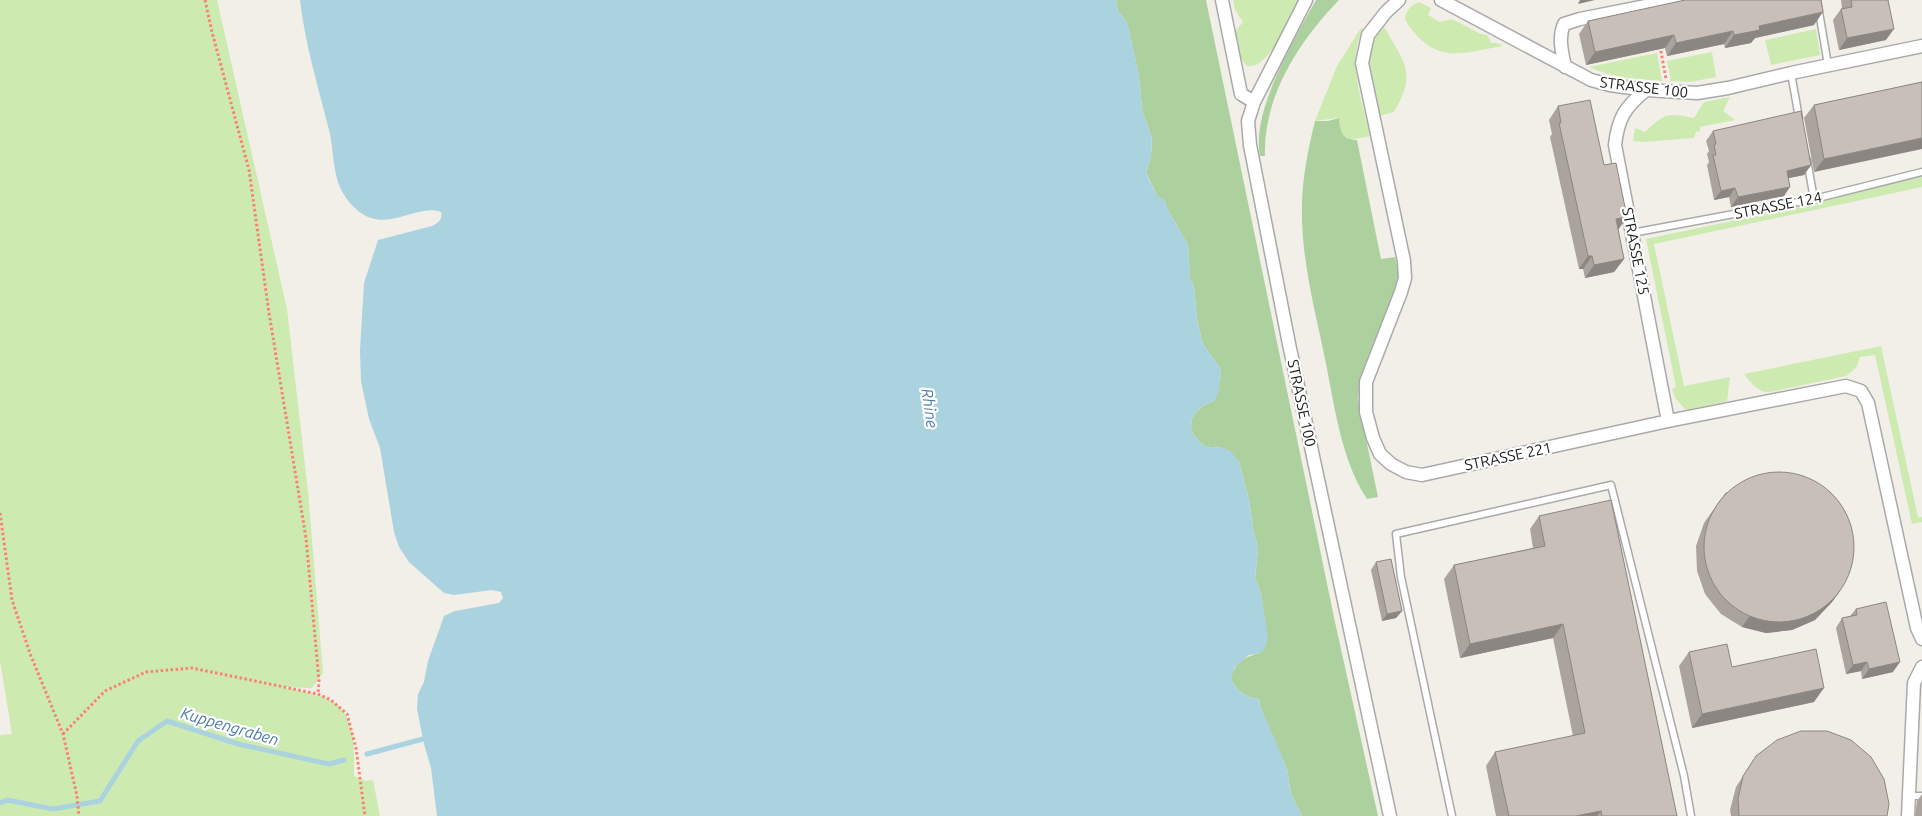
<svg xmlns="http://www.w3.org/2000/svg" width="1922" height="816" font-family="Ubuntu,sans-serif">
<style>
.grass{fill:#cdebb0}
.forest{fill:#add19e}
.water{fill:#aad3df}
.lines{fill:none;stroke-linecap:round;stroke-linejoin:round}
.stream{stroke:#aad3df;stroke-width:5}
.lane-casing{stroke:#a9a9a9;stroke-width:9}
.street-casing{stroke:#a9a9a9;stroke-width:15}
.path{stroke:#fa8072;stroke-width:3;stroke-dasharray:2.5 2.5;stroke-linecap:butt}
.lane{stroke:#fff;stroke-width:6}
.street{stroke:#fff;stroke-width:12}
.wall{fill:#aba49e}
.shaded-wall{fill:#8b8681}
.building{fill:#c7bfb8;stroke:#8b8681}
.labels{text-anchor:middle;dominant-baseline:central;stroke-width:4.5;stroke-linejoin:round;paint-order:stroke}
.street-label{font-size:15px;fill:#222;stroke:#fff}
.water-label{font-size:16px;font-style:italic;fill:#4a7aab;stroke:#fff}
</style>
<rect width="100%" height="100%" fill="#f2efe9"/>
<path class="grass" d="M0,0H217L287,309L308,491L323,673L312,688L282,687C298,691 318,692 332,701C357,717 354,750 354,776L366,781L373,780L380,816H0V735L12,734L0,661Z
M1233,0H1298C1289,17 1270,70 1247,66L1240,58L1234,33L1243,22L1235,10Z
M1419,2L1431,8L1428,15L1440,22L1452,19L1481,34C1488,34 1489,37 1491,43H1498L1503,46C1457,54 1435,65 1405,20C1406,10 1410,6 1419,2Z
M1361,28L1363,29C1346,60 1363,103 1370,136L1350,140L1340,132L1338,118L1315,121L1337,66Z
M1378,28H1384L1386,30C1406,65 1416,74 1394,112L1379,116C1372,82 1362,60 1378,28Z
M1816,29L1820,55L1771,65L1765,40Z
M1712,52L1716,77L1690,82L1671,81L1667,61Z
M1657,53L1662,81C1638,79 1611,78 1589,67Z
M1730,97L1723,111L1735,120L1700,127V131L1696,132L1694,138L1643,142L1633,141L1635,128L1645,132C1666,112 1667,113 1694,118L1704,102Z
M1922,177V187L1654,244L1684,386L1730,377L1727,401L1686,410L1675,398L1672,389L1676,387L1646,239L1822,202V200Z
M1881,346L1918,517H1922V522L1912,524L1875,355L1860,357L1856,368L1846,376L1770,392C1758,393 1751,383 1744,374Z"/>
<path class="forest" d="M1116,0H1206L1335,622L1378,816H1302L1291,794L1287,769L1260,706L1259,699C1245,697 1238,692 1231,680C1232,664 1246,656 1260,653L1266,628L1261,594L1255,578L1258,549L1253,528L1249,500L1239,462L1228,450L1219,447L1212,448L1204,446L1193,435L1191,426L1192,419L1196,412L1204,405L1214,401L1221,375L1220,368L1204,346L1201,337L1197,318L1194,287L1190,279L1188,245L1167,208L1165,201L1158,197L1146,173L1151,156L1152,138L1142,110L1139,76L1129,30L1126,21L1118,11Z
M1316,0H1339C1299,41 1263,97 1265,156H1260C1251,111 1294,40 1316,0Z
M1339,118C1340,131 1342,140 1357,140L1381,259L1395,257L1398,270V282L1364,367L1360,379L1358,400L1378,497L1367,499C1340,458 1334,401 1324,354C1314,306 1301,257 1302,208C1302,178 1308,150 1315,121H1328Z"/>
<path class="water" d="M300,0H1116L1118,11L1126,21L1129,29L1139,76L1142,110L1152,138L1151,156L1146,174L1158,197L1166,201L1167,208L1188,245L1190,279L1194,287L1197,318L1201,337L1204,346L1220,368L1221,375L1218,394L1214,401L1204,405L1196,412L1192,419L1191,426L1193,435L1204,446L1212,448L1219,447L1229,450L1239,462L1249,500L1253,528L1258,549L1255,578L1261,594L1268,637L1265,648L1260,653L1249,655L1234,668L1231,680C1238,692 1245,697 1259,699L1260,706L1278,747L1287,769L1291,794L1302,816H437L431,768L424,744L417,709L418,694L424,682L428,661L444,616L455,611L499,603L503,598L501,592L492,590L454,595L444,593L409,562L399,547L394,532L380,448L369,419L361,381L360,350L364,283L378,240L432,226C438,223 443,220 441,212C421,204 395,226 371,218C356,213 343,197 338,182C333,167 333,149 330,134C319,89 305,45 300,0Z"/>
<g class="lines">
<path class="stream" d="M367,754L423,739
M0,803L7,800L53,809L100,801L138,741L167,721L238,744L329,764L344,760"/>
<defs>
<path id="lane" d="M1817,0L1828,65
M1791,73L1799,118
M1807,160L1814,199
M1632,233L1814,199L1922,172
M1909,796H1922
M1452,816L1401,577L1396,534L1611,485L1684,776L1691,816"/>
<path id="street" d="M1222,0L1241,94L1254,102
M1306,0L1254,102L1248,121L1250,145L1289,344L1390,816
M1399,0L1386,12L1368,35L1362,63L1404,261L1405,278L1401,292L1366,382V412L1373,438L1380,454L1391,464L1406,472L1422,475L1668,421L1846,386L1861,391L1868,403L1917,628L1922,639
M1441,0L1591,80L1610,85L1646,90L1697,93L1728,88L1791,73L1922,46
M1565,67C1562,52 1558,38 1564,24L1580,19L1676,0
M1646,90C1625,107 1618,118 1615,145L1668,421
M1908,816L1914,683L1922,667"/>
</defs>
<use href="#lane" class="lane-casing"/>
<use href="#street" class="street-casing"/>
<path class="path" d="M205,0L212,32L249,170L269,313L306,538L319,681L318,694
M1660,46L1666,79
M0,513L12,600L31,656L63,734L77,796L79,816
M63,734L105,691L146,672L192,668L318,694L331,700L347,714L356,748L365,816"/>
<use href="#lane" class="lane"/>
<use href="#street" class="street"/>
</g>
<path class="wall" d="M1841,0H1888L1886,40L1839,50L1833,20L1841,9H1842Z
M1588,21L1814,25L1755,38L1751,43L1725,48L1724,44L1667,56L1665,48L1586,65L1579,34Z
M1922,82L1814,172L1804,118L1814,105Z
M1558,106L1604,165L1624,259L1614,272L1585,278L1583,269H1579L1550,137L1552,134L1549,120Z
M1713,131L1811,165L1804,175L1788,178L1784,196L1731,207L1729,197L1714,200L1707,165L1709,162L1707,154L1709,151L1706,141Z
M1726,492L1840,591L1832,602L1815,620L1792,630L1766,633L1742,627L1721,614L1705,594L1697,571L1696,546L1704,523Z
M1539,516L1677,816H1496L1486,766L1495,752L1573,736L1553,638L1460,658L1444,579L1454,565L1533,548L1530,529Z
M1376,562L1402,611L1396,618L1382,621L1371,570Z
M1856,609L1893,672L1862,679L1861,671L1846,674L1836,628L1842,618L1850,616Z
M1689,652L1732,667L1814,702L1692,728L1679,666Z
M1756,756L1887,816H1731L1730,810L1736,787Z
M1922,794V816H1915L1917,801Z"/>
<path class="shaded-wall" d="M1580,0H1595L1578,4Z
M1823,12L1814,25L1755,38L1751,43L1725,48L1734,35L1759,26Z
M1894,29L1886,40L1839,50L1847,38Z
M1733,31L1724,44L1667,56L1676,43Z
M1674,35L1665,48L1586,65L1595,52Z
M1922,138V149L1814,172L1824,159Z
M1811,165L1804,175L1780,180L1787,171Z
M1790,187L1784,196L1731,207L1738,197Z
M1735,188L1729,197L1714,200L1721,191Z
M1627,217L1618,230L1616,219Z
M1588,256H1592L1583,269H1579Z
M1624,259L1614,272L1585,278L1594,265Z
M1840,591L1832,602L1815,620L1792,630L1766,633L1742,627L1749,617Z
M1402,611L1396,618L1382,621L1387,614Z
M1563,624L1553,638L1460,658L1470,644Z
M1867,662L1861,671L1846,674L1853,665Z
M1900,662L1893,672L1862,679L1869,669Z
M1824,688L1814,702L1692,728L1702,714Z
M1601,811L1597,816H1576Z"/>
<path class="building" d="M1685,0H1821L1823,12L1759,26L1760,30L1734,35L1733,31L1676,43L1674,35L1595,52L1588,21Z
M1851,0H1888L1894,29L1847,38L1841,9L1852,7Z
M1922,82V138L1824,159L1814,105Z
M1590,100L1604,165L1616,163L1627,217L1616,219L1624,259L1594,265L1592,256H1588L1559,123H1561L1558,106Z
M1801,111L1811,165L1787,171L1790,187L1738,197L1735,188L1721,191L1713,155H1716L1714,145L1716,144L1713,131Z
M1704 547a75 75 0 1 1 150 0a75 75 0 1 1-150 0Z
M1611,500L1677,816H1602L1601,811L1576,816H1509L1495,752L1585,733L1563,624L1470,644L1454,565L1545,546L1539,516Z
M1391,559L1402,611L1387,614L1376,562Z
M1886,602L1900,662L1869,669L1867,662L1853,665L1842,618L1857,615L1856,609Z
M1727,644L1732,667L1816,649L1824,688L1702,714L1689,652Z
M1801,731H1827L1851,740L1871,757L1884,779L1889,804L1887,816H1739L1738,799L1743,776L1756,756L1777,740Z"/>
<g class="labels">
<g class="street-label">
<text transform="translate(1644 87) rotate(7)">STRASSE 100</text>
<text transform="translate(1778 205) rotate(-11)">STRASSE 124</text>
<text transform="translate(1636 251) rotate(79)">STRASSE 125</text>
<text transform="translate(1302 403) rotate(78)">STRASSE 100</text>
<text transform="translate(1508 456) rotate(-12)">STRASSE 221</text>
</g>
<g class="water-label">
<text transform="translate(930 408) rotate(82)">Rhine</text>
<text transform="translate(230 726) rotate(16)">Kuppengraben</text>
</g>
</g>
</svg>
